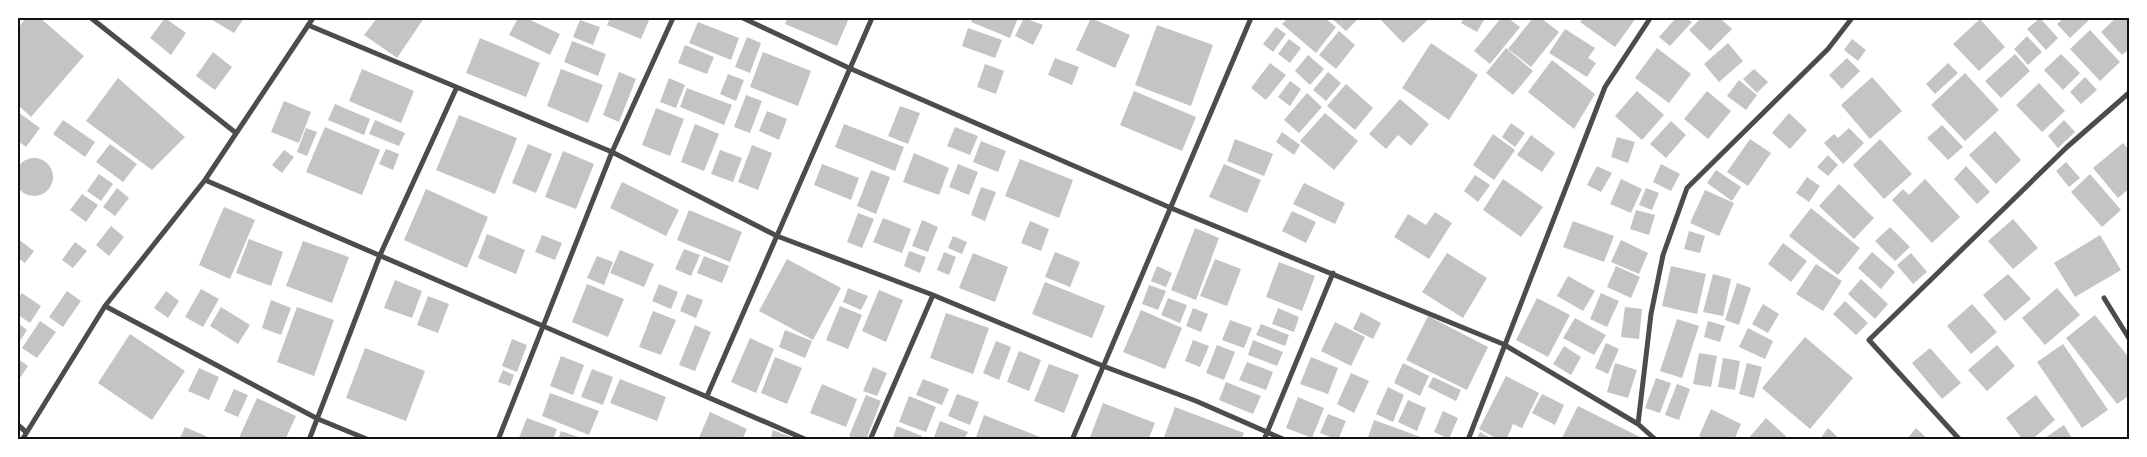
<svg xmlns="http://www.w3.org/2000/svg" width="2147" height="457" font-family="Commissioner,sans-serif">
<style>
.building{fill:#c4c4c4}
.lines{fill:none;stroke-linecap:round;stroke-linejoin:round}
.minor{stroke:#4c4c4c;stroke-width:5}
.neatline{fill:none;stroke:#111;stroke-width:2}
</style>
<rect width="100%" height="100%" fill="#fff"/>
<path class="building" d="M26,18H40L84,56L31,117L18,105V28Z
M165,18L186,33L171,55L150,38Z
M209,18H244L234,33Z
M377,18H424L397,58L364,35Z
M518,18H526L560,34L550,55L509,35Z
M610,18H650L641,39L607,25Z
M787,18H849L837,46L785,24Z
M973,18H1018L1010,38L971,22Z
M1024,18L1043,25L1033,45L1015,36Z
M1091,18L1130,35L1115,68L1076,50Z
M1288,18H1325L1336,27L1316,53L1282,24Z
M1331,18H1359L1346,31Z
M1379,18H1430L1403,43Z
M1464,18H1485L1477,32L1461,23Z
M1501,18H1508L1520,27L1490,64L1474,51Z
M1533,18H1541L1559,32L1531,67L1508,49Z
M1583,18H1636L1615,47L1580,22Z
M1676,18H1686L1692,22L1670,46L1659,37Z
M1701,18H1720L1732,29L1710,51L1689,30Z
M2040,18L2058,38L2046,50L2027,29Z
M2064,18H2087L2089,20L2070,38L2057,24Z
M2116,18H2130V48L2122,55L2101,32Z
M1980,19L2005,47L1979,71L1953,44Z
M580,20L600,27L593,45L573,37Z
M698,22L739,38L731,60L689,43Z
M1157,25L1213,45L1191,106L1135,85Z
M1276,27L1286,34L1273,52L1263,44Z
M968,28L1002,40L995,58L962,46Z
M1565,29L1595,48L1588,58L1596,63L1587,77L1549,53Z
M2090,30L2120,62L2100,81L2070,49Z
M1339,31L1355,45L1336,69L1319,55Z
M2027,36L2042,52L2028,65L2014,49Z
M747,37L761,43L750,73L735,67Z
M480,38L540,63L526,97L466,73Z
M1289,39L1301,48L1290,63L1278,54Z
M1852,39L1866,50L1858,61L1844,50Z
M572,41L606,54L598,76L564,62Z
M1431,43L1478,75L1449,120L1402,88Z
M1728,43L1743,61L1719,82L1704,64Z
M685,45L714,57L707,74L678,63Z
M1506,48L1533,71L1513,95L1486,73Z
M1657,48L1691,74L1669,103L1635,78Z
M213,52L232,67L215,90L196,76Z
M763,52L811,71L798,106L750,87Z
M2015,54L2030,71L2001,98L1985,81Z
M2061,54L2080,73L2063,90L2044,70Z
M1308,55L1324,69L1310,85L1295,71Z
M1055,58L1079,67L1072,85L1048,75Z
M1847,58L1860,71L1842,89L1829,75Z
M1552,60L1595,94L1574,129L1528,92Z
M1270,63L1286,75L1266,100L1251,88Z
M1948,63L1958,73L1935,94L1926,84Z
M985,64L1004,71L996,94L977,87Z
M362,69L414,91L401,123L349,101Z
M561,69L603,85L588,123L547,106Z
M1754,69L1768,82L1757,93L1743,79Z
M619,72L636,79L619,122L603,115Z
M1328,72L1341,83L1326,101L1313,90Z
M1965,73L1999,110L1965,141L1931,105Z
M728,74L744,80L736,101L720,94Z
M1872,77L1902,111L1870,139L1841,105Z
M2085,77L2097,90L2081,104L2070,92Z
M118,78L185,137L152,170L86,121Z
M669,78L685,85L676,108L660,102Z
M1739,80L1757,95L1746,110L1727,96Z
M1290,81L1301,89L1290,106L1278,97Z
M2039,83L2065,111L2042,132L2016,105Z
M1346,84L1373,108L1355,130L1327,106Z
M687,88L732,105L724,125L680,107Z
M1134,91L1196,117L1182,151L1120,125Z
M1637,91L1664,115L1642,140L1615,116Z
M1707,91L1731,111L1708,139L1684,119Z
M1307,93L1322,107L1299,133L1284,120Z
M746,95L762,101L750,133L734,127Z
M1400,99L1429,124L1411,146L1398,135L1386,149L1369,134Z
M284,101L311,112L299,143L271,132Z
M335,104L370,119L364,135L328,120Z
M900,106L920,113L908,144L888,136Z
M656,108L684,119L670,156L642,145Z
M767,111L787,119L779,140L759,131Z
M18,112L40,128L26,147L18,141Z
M1325,113L1358,141L1334,170L1300,141Z
M1789,113L1807,130L1790,149L1772,133Z
M459,115L517,138L495,194L436,170Z
M63,120L95,142L85,157L53,134Z
M375,120L405,133L399,146L369,134Z
M2064,120L2075,132L2058,148L2048,136Z
M1671,121L1686,135L1666,158L1650,144Z
M1511,123L1525,133L1515,147L1502,137Z
M695,124L719,134L704,171L681,162Z
M844,124L904,147L895,171L835,147Z
M1942,125L1963,147L1948,160L1927,138Z
M325,127L380,150L362,195L306,172Z
M955,127L978,136L970,155L947,146Z
M306,128L317,132L307,156L297,152Z
M1849,128L1864,143L1843,164L1824,143L1834,134L1838,138Z
M1995,131L2021,160L1996,184L1969,155Z
M1282,132L1300,145L1294,155L1276,142Z
M1493,134L1515,150L1494,180L1473,165Z
M1531,135L1555,153L1542,172L1517,155Z
M1617,137L1635,142L1628,163L1611,157Z
M1235,139L1273,154L1264,176L1227,161Z
M1750,139L1771,153L1748,186L1727,172Z
M1880,139L1912,174L1884,199L1853,165Z
M981,141L1006,151L998,172L973,162Z
M2123,143L2130,151V188L2118,198L2093,168Z
M110,144L137,164L123,182L96,162Z
M528,144L552,154L536,193L512,183Z
M752,145L772,153L758,190L738,182Z
M386,149L399,154L393,170L379,164Z
M284,150L294,157L282,173L272,165Z
M720,150L742,158L733,182L711,174Z
M563,151L594,164L576,209L545,197Z
M914,153L949,168L939,195L903,182Z
M1828,155L1838,165L1828,176L1817,167Z
M15 177a19 19 0 1 1 38 0a19 19 0 1 1-38 0Z
M1020,159L1073,180L1059,218L1005,196Z
M2066,162L2080,178L2069,187L2056,171Z
M822,164L859,178L851,200L814,185Z
M958,164L978,172L969,195L949,187Z
M1224,164L1261,180L1247,213L1209,197Z
M1661,164L1680,174L1671,191L1653,182Z
M1597,166L1612,173L1601,192L1587,185Z
M1966,166L1990,192L1977,204L1954,179Z
M871,170L890,177L876,214L857,206Z
M1716,170L1741,187L1732,201L1707,183Z
M99,174L113,184L101,201L87,191Z
M2090,174L2121,210L2102,227L2071,192Z
M1475,175L1490,185L1478,202L1464,191Z
M1807,177L1820,186L1809,202L1796,193Z
M1503,179L1543,207L1521,237L1483,210Z
M1621,179L1642,189L1631,213L1610,204Z
M1925,179L1960,217L1932,243L1892,200L1903,189L1909,195Z
M622,182L679,210L666,236L610,208Z
M1304,183L1345,203L1335,224L1293,204Z
M1839,184L1874,218L1854,239L1819,206Z
M981,187L996,192L985,221L971,215Z
M117,188L129,198L115,216L103,207Z
M1646,188L1659,193L1652,210L1639,205Z
M426,189L488,217L467,268L404,240Z
M1705,190L1734,203L1719,236L1690,223Z
M82,194L98,205L86,222L70,210Z
M224,207L255,220L230,279L199,265Z
M1811,208L1860,248L1838,275L1789,236Z
M689,210L742,232L730,262L677,240Z
M1636,210L1655,215L1649,235L1630,229Z
M1292,211L1316,222L1306,243L1282,231Z
M1435,212L1452,223L1429,259L1394,237L1408,214L1426,225Z
M858,213L874,219L862,248L847,242Z
M883,218L911,229L902,253L873,242Z
M2013,219L2038,248L2013,269L1988,241Z
M922,220L938,227L928,252L912,246Z
M1030,221L1049,229L1041,251L1021,243Z
M1573,221L1614,236L1604,262L1563,247Z
M111,226L124,237L109,256L96,245Z
M1890,227L1910,247L1895,261L1875,241Z
M1195,228L1219,238L1196,300L1171,290Z
M1689,231L1705,236L1700,253L1684,249Z
M487,234L525,250L516,274L478,258Z
M542,235L562,243L555,260L535,252Z
M2100,235L2121,270L2075,297L2054,263Z
M953,236L967,242L962,254L948,248Z
M18,239L34,251L25,263L18,258Z
M249,239L283,252L271,286L236,273Z
M1621,240L1648,253L1639,274L1611,262Z
M303,241L349,257L332,303L286,286Z
M75,242L87,251L73,268L62,260Z
M1783,243L1807,261L1791,282L1768,264Z
M684,249L700,255L691,276L675,269Z
M620,250L654,264L644,287L610,273Z
M909,251L926,257L920,273L904,266Z
M944,252L956,257L949,275L937,270Z
M1055,252L1080,262L1070,287L1045,277Z
M1872,252L1895,272L1881,289L1858,268Z
M973,253L1008,267L995,302L959,288Z
M1447,253L1487,278L1463,318L1422,292Z
M1911,253L1927,272L1913,284L1897,265Z
M597,256L613,262L604,285L587,278Z
M704,256L729,266L722,283L697,273Z
M787,259L841,288L813,340L759,311Z
M1215,259L1241,269L1227,306L1200,296Z
M1279,262L1315,276L1302,311L1266,297Z
M1816,264L1842,281L1823,311L1796,294Z
M1157,266L1172,273L1166,287L1151,281Z
M1616,266L1640,277L1631,298L1607,287Z
M1671,266L1706,274L1697,314L1662,306Z
M1713,274L1731,279L1723,316L1703,312Z
M2008,274L2031,299L2005,321L1983,295Z
M1568,276L1595,291L1583,311L1557,296Z
M1861,279L1888,304L1875,319L1848,294Z
M395,280L422,291L412,318L384,308Z
M1045,282L1105,306L1092,338L1032,314Z
M1737,283L1751,288L1739,325L1725,320Z
M587,284L624,299L608,337L572,322Z
M659,284L678,292L671,309L652,301Z
M1149,285L1166,291L1158,310L1142,304Z
M848,288L868,296L861,310L843,302Z
M2057,288L2080,315L2045,345L2022,318Z
M201,289L219,299L203,327L185,317Z
M879,290L903,300L886,342L862,331Z
M67,291L81,301L63,327L49,317Z
M166,291L179,301L168,318L154,308Z
M22,293L41,306L30,323L18,315V299Z
M1601,293L1619,301L1607,327L1590,319Z
M687,294L703,300L696,318L680,311Z
M428,296L449,304L438,333L417,325Z
M1168,298L1187,305L1180,323L1161,315Z
M1537,298L1570,315L1548,357L1516,340Z
M271,300L291,308L281,335L262,328Z
M1845,301L1868,323L1856,335L1833,314Z
M1763,304L1779,314L1768,333L1752,324Z
M1972,304L1997,332L1971,354L1947,326Z
M840,306L862,315L848,349L826,340Z
M221,307L250,325L238,344L210,326Z
M297,307L334,320L314,376L277,362Z
M1625,307L1642,309L1639,339L1621,337Z
M1193,308L1208,314L1201,332L1186,326Z
M1278,308L1299,317L1294,332L1272,324Z
M1141,310L1182,328L1165,369L1123,352Z
M653,311L676,320L661,355L639,347Z
M1361,312L1381,323L1373,339L1353,329Z
M946,313L989,328L973,374L930,358Z
M2095,315L2130,359V395L2117,404L2066,338Z
M1428,316L1488,347L1467,390L1406,360Z
M1575,318L1606,335L1594,355L1563,338Z
M1677,319L1699,326L1682,378L1660,371Z
M1230,320L1252,328L1244,348L1222,340Z
M40,321L56,332L37,358L22,348Z
M1708,321L1725,326L1720,342L1704,337Z
M1335,322L1365,337L1351,366L1321,351Z
M18,323L27,330L18,344Z
M1261,324L1289,335L1285,346L1256,335Z
M695,325L711,332L695,371L679,365Z
M1748,328L1773,341L1765,359L1739,347Z
M785,330L812,341L805,358L779,347Z
M130,334L185,371L152,420L98,383Z
M1805,337L1853,378L1810,429L1762,388Z
M750,338L774,349L756,393L731,382Z
M512,339L527,345L517,372L502,366Z
M1193,340L1209,346L1200,367L1185,361Z
M1253,340L1283,352L1277,366L1248,355Z
M996,341L1011,347L999,380L983,373Z
M1606,343L1619,349L1608,374L1595,368Z
M2063,344L2108,410L2082,428L2037,362Z
M1217,345L1235,352L1224,380L1206,373Z
M1997,345L2015,366L1987,391L1968,370Z
M1564,346L1581,357L1571,375L1553,364Z
M365,348L425,371L406,421L346,398Z
M1930,348L1961,383L1942,399L1912,363Z
M1019,351L1041,360L1029,391L1007,382Z
M1699,353L1717,356L1711,387L1693,384Z
M561,356L584,365L573,395L550,386Z
M775,357L802,368L787,404L761,393Z
M1311,357L1338,368L1328,394L1300,384Z
M1723,358L1740,361L1735,390L1718,387Z
M18,359L28,366L18,381Z
M1247,362L1273,372L1266,390L1239,380Z
M1403,363L1429,376L1420,396L1394,383Z
M1615,363L1637,370L1628,398L1607,392Z
M1747,363L1762,367L1754,398L1739,394Z
M1049,364L1079,375L1064,413L1034,401Z
M873,367L887,373L877,396L863,391Z
M199,368L219,377L209,400L188,391Z
M592,369L613,377L603,405L581,397Z
M503,370L514,375L510,386L498,382Z
M1351,373L1369,381L1354,413L1337,404Z
M1506,376L1539,393L1522,428L1513,424L1506,440H1499L1479,429Z
M1433,377L1461,390L1456,401L1428,387Z
M1656,378L1671,383L1660,413L1645,408Z
M620,379L666,397L657,421L610,403Z
M923,379L949,389L942,405L916,395Z
M1226,382L1261,396L1253,414L1219,400Z
M822,384L857,399L846,427L810,413Z
M1677,384L1690,389L1679,420L1665,415Z
M1388,387L1404,395L1393,422L1376,414Z
M234,389L248,395L238,417L224,411Z
M550,393L599,411L589,435L542,416Z
M957,394L979,402L970,425L948,416Z
M1542,394L1564,405L1555,425L1532,413Z
M866,395L881,401L866,440H857L849,436Z
M2036,395L2055,420L2031,440H2023L2006,418Z
M909,396L936,407L926,432L899,422Z
M1298,397L1324,408L1312,438L1286,428Z
M257,398L296,416L285,440H238Z
M1408,400L1426,408L1417,431L1398,422Z
M1103,403L1155,423L1148,440H1089Z
M1578,406L1640,437L1638,440H1561Z
M1175,407L1244,433L1241,440H1163Z
M1711,409L1741,424L1734,440H1706L1699,436Z
M1443,411L1458,418L1449,439L1434,432Z
M710,412L747,429L742,440H698Z
M1328,414L1346,421L1338,440L1320,433Z
M984,415L1045,439V440H975Z
M527,418L557,429L553,440H518Z
M1766,418L1790,440H1747Z
M1374,420L1426,439V440H1367Z
M940,421L968,432L964,440H933Z
M2064,425L2073,440H2042Z
M897,426L922,436L921,440H892Z
M185,427L208,437L207,440H179Z
M1828,428L1841,440H1819Z
M1916,428L1929,440H1906Z
M773,430L796,439V440H770Z
M561,431L584,439V440H558Z
M1480,432L1494,440H1476Z"/>
<g class="lines">
<path class="minor" d="M91,18L236,133
M743,18L849,68L1171,208L1503,344L1638,424L1656,440
M308,25L612,152L777,236L933,295L1103,366L1196,401L1285,440
M205,180L807,440
M2104,298L2130,340
M105,306L318,419L369,440
M707,396L872,18
M1638,424L1651,314L1663,255L1687,188L1828,49L1852,18
M18,425L26,432
M22,440L105,306L205,180L313,18
M309,440L380,255L456,89
M498,440L612,152L673,18
M870,440L933,295
M1072,440L1251,18
M1264,440L1333,273
M1468,440L1605,87L1649,20
M1960,440L1869,340L2067,147L2130,92"/>
</g>
<rect width="2147" height="457" fill="none" stroke="#ffffff" stroke-width="38"/>
<rect x="19" y="19" width="2109" height="419" class="neatline"/>
</svg>
